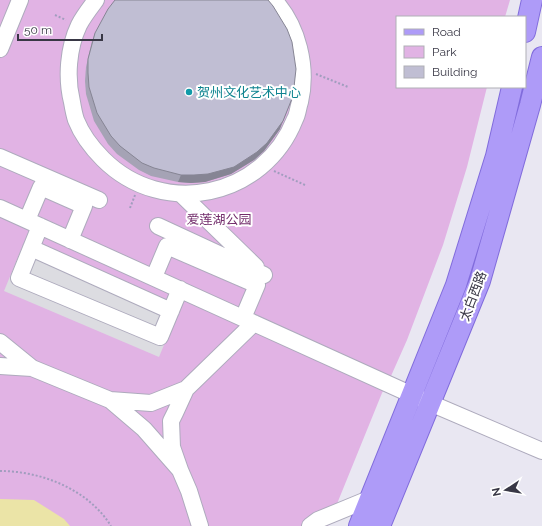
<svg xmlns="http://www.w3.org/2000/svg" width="542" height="526" font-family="Raleway,'Noto Sans SC',sans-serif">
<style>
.green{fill:#e1b3e4}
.parking{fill:#dcdce1}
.water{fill:#ebe4a7}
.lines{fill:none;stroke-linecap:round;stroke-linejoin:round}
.minor-casing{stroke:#aeabbd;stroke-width:18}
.major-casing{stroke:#816cdc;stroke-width:22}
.path{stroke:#a19dbe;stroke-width:2;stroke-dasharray:2 2;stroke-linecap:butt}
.minor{stroke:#fff;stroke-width:16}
.major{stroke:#ae9bf8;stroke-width:20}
.wall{fill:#a5a3b5}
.shaded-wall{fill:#868594}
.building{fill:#c0bed3;stroke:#868594}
.culture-dot{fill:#0f9aa8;stroke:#fff;stroke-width:1.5}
.labels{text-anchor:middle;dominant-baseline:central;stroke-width:4;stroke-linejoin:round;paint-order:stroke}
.culture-label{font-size:13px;fill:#0d838f;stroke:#fff;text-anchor:start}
.park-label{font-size:13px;fill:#732e6c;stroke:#fff}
.street-label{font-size:13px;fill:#383745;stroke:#fff}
</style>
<rect width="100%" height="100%" fill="#e9e7f2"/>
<path class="green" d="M0,0H510L505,17H397V87H487L467,167L443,245L407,340L391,376L382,393L328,526H0Z"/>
<path class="parking" d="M23,245L178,311L159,357L4,291Z"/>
<path class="water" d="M0,499L34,500L64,519L70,526H0Z"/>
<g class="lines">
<defs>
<path id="minor" d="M96,0C90,8 83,17 79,25C68,48 66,78 72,102C73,108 74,114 76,120C82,135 92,148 103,159C163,219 264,198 295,119C298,114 298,107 300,102C308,67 298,26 274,0
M0,49L20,0
M0,157L99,200
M181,194L256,267
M0,208L430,403L542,451
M27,220L41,187L84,206L70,240
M40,226L19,278L160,337L180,289
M158,226L264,275
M31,248L171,311
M154,277L167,246L257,285L243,318
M0,342L32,368
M0,366L32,368L110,400L151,403L186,389
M110,400L144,429L180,470L172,447L171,421L175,413L186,389L254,323
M180,470L189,491L200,526
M310,526L318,520L369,499"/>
<path id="major" d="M525,32L532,0
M359,526L456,285L496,156L512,87
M380,526L480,281L530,105L542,57"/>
</defs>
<use href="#minor" class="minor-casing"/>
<use href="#major" class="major-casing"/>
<path class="path" d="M55,15L66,20
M316,74L348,87
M274,171L305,185
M130,208L135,195
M0,471C41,471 88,489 111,526"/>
<use href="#minor" class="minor"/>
<use href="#major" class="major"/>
</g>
<path class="wall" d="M95,33L280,129L264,151L254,160L231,174L205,182L191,183L178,182L151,176L139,170L117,154L108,144L94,121L86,94L85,81L86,67L92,41Z"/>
<path class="shaded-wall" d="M293,96L280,129L264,151L254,160L231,174L205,182L191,183L178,182L181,175Z"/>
<path class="building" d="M115,0H268L273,6L287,29L292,42L296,69L293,96L283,121L267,143L257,152L234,167L208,174L194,175H181L154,168L142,163L120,146L111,136L97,113L89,87L88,73V59L95,33L108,9Z"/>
<circle class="culture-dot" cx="189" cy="92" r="4"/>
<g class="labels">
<g class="culture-label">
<text x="197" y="92">贺州文化艺术中心</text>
</g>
<g class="park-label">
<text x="219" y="219">爱莲湖公园</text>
</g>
<g class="street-label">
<text transform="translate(473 296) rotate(-69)">太白西路</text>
</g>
</g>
<rect x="396" y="16" width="130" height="72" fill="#ffffff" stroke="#afafb5"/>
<rect x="404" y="29" width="20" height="6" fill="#ae9bf8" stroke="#afafb5"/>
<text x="432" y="36" font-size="12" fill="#383745">Road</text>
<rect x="404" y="46" width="20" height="12" fill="#e1b3e4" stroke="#afafb5"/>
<text x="432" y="56" font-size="12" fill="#383745">Park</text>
<rect x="404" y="66" width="20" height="12" fill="#c0bed3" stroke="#afafb5"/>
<text x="432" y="76" font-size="12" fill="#383745">Building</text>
<g transform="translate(506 490) rotate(258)" stroke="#ffffff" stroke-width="3" paint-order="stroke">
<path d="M0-3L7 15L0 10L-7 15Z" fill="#383745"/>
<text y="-6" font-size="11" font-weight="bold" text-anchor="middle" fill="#383745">N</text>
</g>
<path d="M18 34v6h84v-6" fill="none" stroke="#383745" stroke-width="2"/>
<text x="24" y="34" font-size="12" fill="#383745" stroke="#ffffff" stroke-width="3" paint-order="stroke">50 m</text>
</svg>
